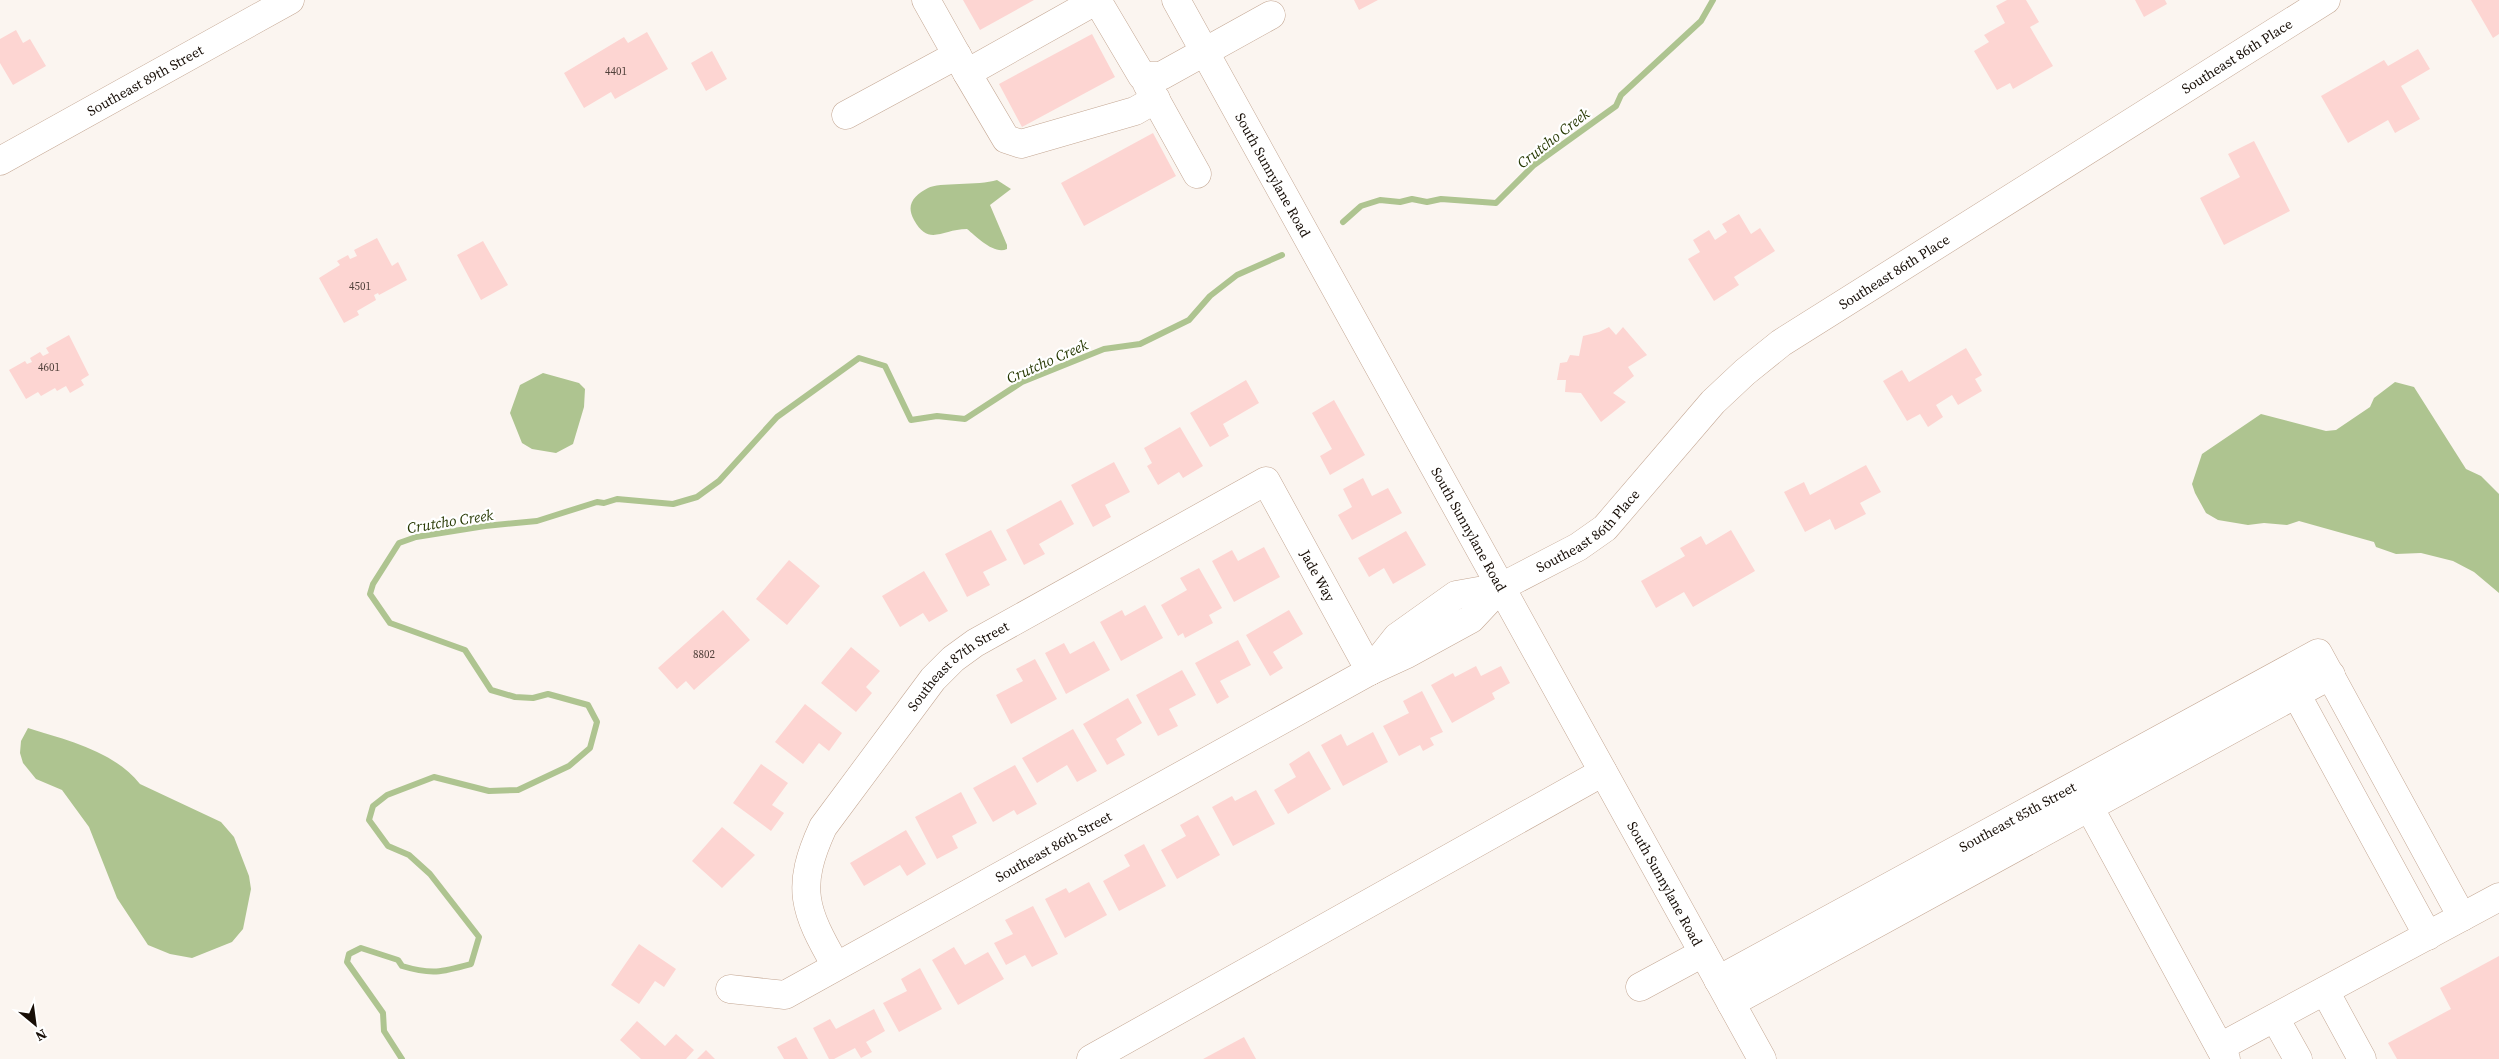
<svg xmlns="http://www.w3.org/2000/svg" width="2499" height="1059" font-family="'Source Serif 4',serif">
<style>
.water{fill:#aec490}
.lines{fill:none;stroke-linecap:round;stroke-linejoin:round}
.stream{stroke:#aec490;stroke-width:6}
.building{fill:#fdd5d2}
.minor-casing{stroke:#c4a793;stroke-width:29}
.major-casing{stroke:#c4a793;stroke-width:29}
.minor{stroke:#fff;stroke-width:28}
.major{stroke:#fff;stroke-width:28}
.labels{text-anchor:middle;dominant-baseline:central;stroke-width:4.5;stroke-linejoin:round;paint-order:stroke}
.number-label{font-size:11px;fill:#50403a}
.street-label{font-size:14px;fill:#170e07;stroke:#fff}
.water-label{font-size:15px;font-style:italic;fill:#253700;stroke:#fff}
</style>
<rect width="100%" height="100%" fill="#fbf5f0"/>
<path class="water" d="M997,180L1011,189L990,205L1007,245V249C994,255 977,237 967,229C942,229 929,247 914,220C905,204 915,195 928,188C939,182 978,186 997,180Z
M543,373L579,383L585,389L584,407L573,444L556,453L532,449L522,443L510,413L520,385Z
M2395,382L2414,387L2466,469L2481,476L2499,494V593L2474,572L2453,561L2421,553L2396,554L2376,547L2374,542L2299,521L2287,525L2264,523L2248,525L2218,520L2206,513L2195,493L2192,484L2202,454L2261,414L2326,431L2336,430L2370,407L2374,398Z
M28,728C66,740 114,751 140,784L221,822L234,837L249,876L251,889L243,929L232,942L192,958L170,954L148,945L117,898L89,827L62,790L36,779L23,763L20,753L21,741Z"/>
<g class="lines">
<path class="stream" d="M1343,222L1361,206L1380,200L1400,202L1412,199L1427,202L1441,199L1496,203L1534,165L1616,106L1621,95L1701,21L1713,0
M402,1059L384,1031L383,1013L347,962L349,954L361,948L398,960L402,966C432,975 442,972 471,964L479,937L430,874L409,855L388,846L369,820L373,806L387,795L434,777L489,791L518,790L569,766L590,748L597,722L588,705L548,694L533,698L515,697L491,690L465,650L390,623L370,594L373,584L399,543L416,537L485,526L537,521L597,502L604,503L617,499L673,504L697,497L719,481L777,417L859,358L885,366L911,420L937,416L965,419L1022,382L1104,349L1140,344L1189,320L1210,296L1237,275L1282,255"/>
</g>
<path class="building" d="M963,0H1034L980,30Z
M1354,0H1378L1359,10Z
M2007,0H2026L2039,22L2030,27L2053,66L2013,89L2010,83L1997,90L1974,51L1989,42L1984,35L2005,23L1996,6Z
M2135,0H2165L2167,4L2144,17Z
M2471,0H2499V34L2493,38Z
M16,30L23,43L30,39L46,66L13,85L0,63V39Z
M647,32L668,69L615,99L611,92L584,108L564,73L624,37L628,43Z
M1092,34L1115,77L1022,127L999,84Z
M2418,49L2430,69L2401,86L2420,119L2395,133L2388,120L2348,143L2321,96L2384,60L2388,66Z
M712,51L727,79L706,91L691,63Z
M1153,133L1176,176L1084,226L1061,183Z
M2254,141L2290,211L2224,245L2200,198L2240,177L2228,154Z
M1739,214L1751,234L1760,228L1775,251L1734,277L1739,285L1714,301L1688,259L1700,252L1693,240L1709,230L1715,240L1727,232L1722,224Z
M377,238L392,266L398,262L407,280L379,295L378,293L374,295L376,300L357,311L359,315L344,323L319,278L340,265L337,261L348,255L350,259L357,256L354,250Z
M483,241L508,285L481,300L457,255Z
M1609,327L1616,335L1623,327L1647,355L1628,367L1634,376L1613,393L1626,402L1601,422L1581,393L1565,392L1566,380H1557L1560,363L1567,362L1570,355L1579,356L1583,336L1599,332Z
M69,335L89,375L81,380L84,385L70,393L66,386L57,391L55,388L41,396L38,392L26,399L9,370L25,361L27,364L32,362L30,358L40,352L43,356L49,353L46,348Z
M1966,348L1982,375L1975,379L1982,391L1958,405L1952,395L1936,405L1943,417L1928,427L1920,414L1907,421L1883,381L1902,370L1909,382Z
M1246,380L1259,403L1223,424L1229,436L1210,447L1190,413Z
M1334,400L1365,455L1330,475L1320,456L1332,449L1312,413Z
M1180,427L1203,466L1183,478L1179,472L1158,485L1147,466L1152,463L1144,448Z
M1114,462L1130,492L1105,505L1111,517L1093,527L1071,485Z
M1866,465L1881,492L1860,503L1866,514L1835,530L1830,519L1805,532L1784,492L1804,482L1810,495Z
M1363,478L1372,496L1388,488L1402,513L1352,540L1338,515L1352,507L1343,489Z
M1061,500L1074,524L1039,544L1045,554L1024,565L1006,530Z
M991,530L1007,560L983,572L990,585L967,597L945,554Z
M1731,530L1755,571L1693,607L1684,592L1656,608L1641,581L1685,556L1680,548L1701,536L1706,545Z
M1406,531L1426,565L1393,584L1384,568L1369,577L1358,558Z
M1264,547L1280,577L1234,602L1212,561L1232,550L1238,561Z
M789,560L820,586L787,625L756,599Z
M1199,568L1222,608L1209,615L1213,623L1185,638L1183,633L1178,636L1161,605L1187,590L1180,578Z
M924,571L948,611L929,622L923,613L900,627L882,596Z
M1145,605L1163,638L1121,661L1100,622L1122,610L1125,616Z
M723,610L750,640L694,690L686,681L677,689L658,668Z
M1289,610L1303,634L1273,652L1283,668L1270,676L1246,635Z
M1238,640L1251,665L1220,681L1229,697L1217,704L1195,663Z
M1094,641L1110,670L1066,694L1045,653L1064,643L1070,654Z
M851,647L880,671L866,687L872,693L856,712L821,683Z
M1035,659L1057,699L1011,724L996,695L1023,681L1016,669Z
M1476,666L1481,676L1501,666L1510,683L1492,693L1495,699L1452,723L1431,685L1453,673L1455,677Z
M1182,670L1196,695L1169,709L1178,726L1158,736L1136,695Z
M1422,691L1443,732L1430,738L1434,745L1423,751L1420,745L1399,756L1383,726L1409,713L1403,701Z
M1128,698L1142,723L1116,739L1125,755L1107,765L1083,724Z
M805,704L842,733L829,751L819,743L803,764L775,742Z
M1073,729L1097,771L1077,782L1067,765L1037,783L1022,758Z
M1373,732L1388,762L1343,786L1321,745L1341,734L1347,746Z
M1309,751L1331,789L1288,814L1274,790L1296,777L1289,764Z
M761,764L788,783L772,805L784,813L771,831L733,803Z
M1015,765L1037,804L1017,815L1014,810L993,822L973,788Z
M1256,790L1275,824L1233,846L1212,807L1232,796L1235,801Z
M961,792L977,823L952,836L958,848L937,859L915,817Z
M1198,815L1220,855L1177,879L1161,850L1186,836L1180,825Z
M722,827L755,855L722,888L692,861Z
M906,830L926,864L907,876L900,865L864,886L850,863Z
M1144,844L1166,886L1119,911L1103,881L1130,866L1124,855Z
M1089,882L1107,915L1065,938L1045,899L1066,888L1069,893Z
M1033,906L1058,954L1032,967L1025,955L1006,965L994,943L1013,934L1005,920Z
M639,944L676,969L664,987L655,981L639,1004L611,985Z
M954,947L965,965L988,952L1004,979L958,1005L932,960Z
M2499,956V1059H2397L2388,1043L2451,1009L2440,988Z
M920,968L942,1009L899,1032L883,1003L907,991L901,979Z
M874,1009L885,1031L866,1042L872,1052L861,1058L855,1048L834,1059H829L813,1028L830,1019L836,1029Z
M637,1021L665,1046L676,1034L694,1050L686,1059H641L620,1040Z
M796,1037L808,1059H784L777,1047Z
M1244,1037L1256,1059H1203Z
M706,1050L715,1059H697Z"/>
<g class="lines">
<defs>
<g id="minor">
<path d="M926,0L967,73L1097,0"/>
<path d="M1097,0L1142,76H1161L1271,15"/>
<path d="M967,73L1006,139L1021,144L1135,111L1156,99"/>
<path d="M1147,84L1197,174"/>
<path d="M846,115L957,55"/>
<path id="s1" d="M0,161L290,0"/>
<path id="s2" d="M1370,671L1397,637L1456,595L1501,587L1578,547L1605,528L1713,402L1745,372L1781,343L2326,0"/>
<path d="M2288,679L2428,936"/>
<path d="M2081,792L2226,1059"/>
<path id="s3" d="M836,966C804,910 795,888 823,827L933,679L953,659L975,643L1266,481L1370,671"/>
<path id="s4" d="M1718,980L2318,653L2462,917"/>
<path d="M1640,987L1703,953"/>
<path id="s5" d="M730,989L785,995L1370,671L1407,654L1471,619L1501,587"/>
<path d="M2325,991L2362,1059"/>
<path d="M1731,1003L2331,675"/>
<path d="M2275,1018L2298,1059"/>
<path d="M2220,1047L2499,897"/>
<path d="M1091,1059L1603,772"/>
</g>
<g id="major">
<path id="s6" d="M1176,0L1762,1059"/>
</g>
</defs>
<use href="#minor" class="minor-casing"/>
<use href="#major" class="major-casing"/>
<use href="#minor" class="minor"/>
<use href="#major" class="major"/>
</g>
<g class="labels">
<g class="number-label">
<text x="616" y="71">4401</text>
<text x="360" y="286">4501</text>
<text x="49" y="367">4601</text>
<text x="704" y="654">8802</text>
</g>
<g class="street-label">
<text stroke="none"><textPath href="#s2" startOffset="1076">Southeast 86th Place</textPath></text>
<text stroke="none"><textPath href="#s1" startOffset="166">Southeast 89th Street</textPath></text>
<text stroke="none"><textPath href="#s6" startOffset="200">South Sunnylane Road</textPath></text>
<text stroke="none"><textPath href="#s2" startOffset="671">Southeast 86th Place</textPath></text>
<text stroke="none"><textPath href="#s6" startOffset="605">South Sunnylane Road</textPath></text>
<text stroke="none"><textPath href="#s2" startOffset="266">Southeast 86th Place</textPath></text>
<text stroke="none"><textPath href="#s3" startOffset="829">Jade Way</textPath></text>
<text stroke="none"><textPath href="#s3" startOffset="360">Southeast 87th Street</textPath></text>
<text stroke="none"><textPath href="#s4" startOffset="341">Southeast 85th Street</textPath></text>
<text stroke="none"><textPath href="#s5" startOffset="362">Southeast 86th Street</textPath></text>
<text stroke="none"><textPath href="#s6" startOffset="1010">South Sunnylane Road</textPath></text>
</g>
<g class="water-label">
<text transform="translate(1553 138) rotate(-38)">Crutcho Creek</text>
<text transform="translate(1047 361) rotate(-24)">Crutcho Creek</text>
<text transform="translate(450 521) rotate(-9)">Crutcho Creek</text>
</g>
</g>
<g transform="translate(35 1024) rotate(151)" stroke="#ffffff" stroke-width="4" paint-order="stroke">
<path d="M0-4L9 19L0 12L-9 19Z" fill="#170e07"/>
<text y="-8" font-size="14" font-weight="bold" text-anchor="middle" fill="#170e07">N</text>
</g>
</svg>
